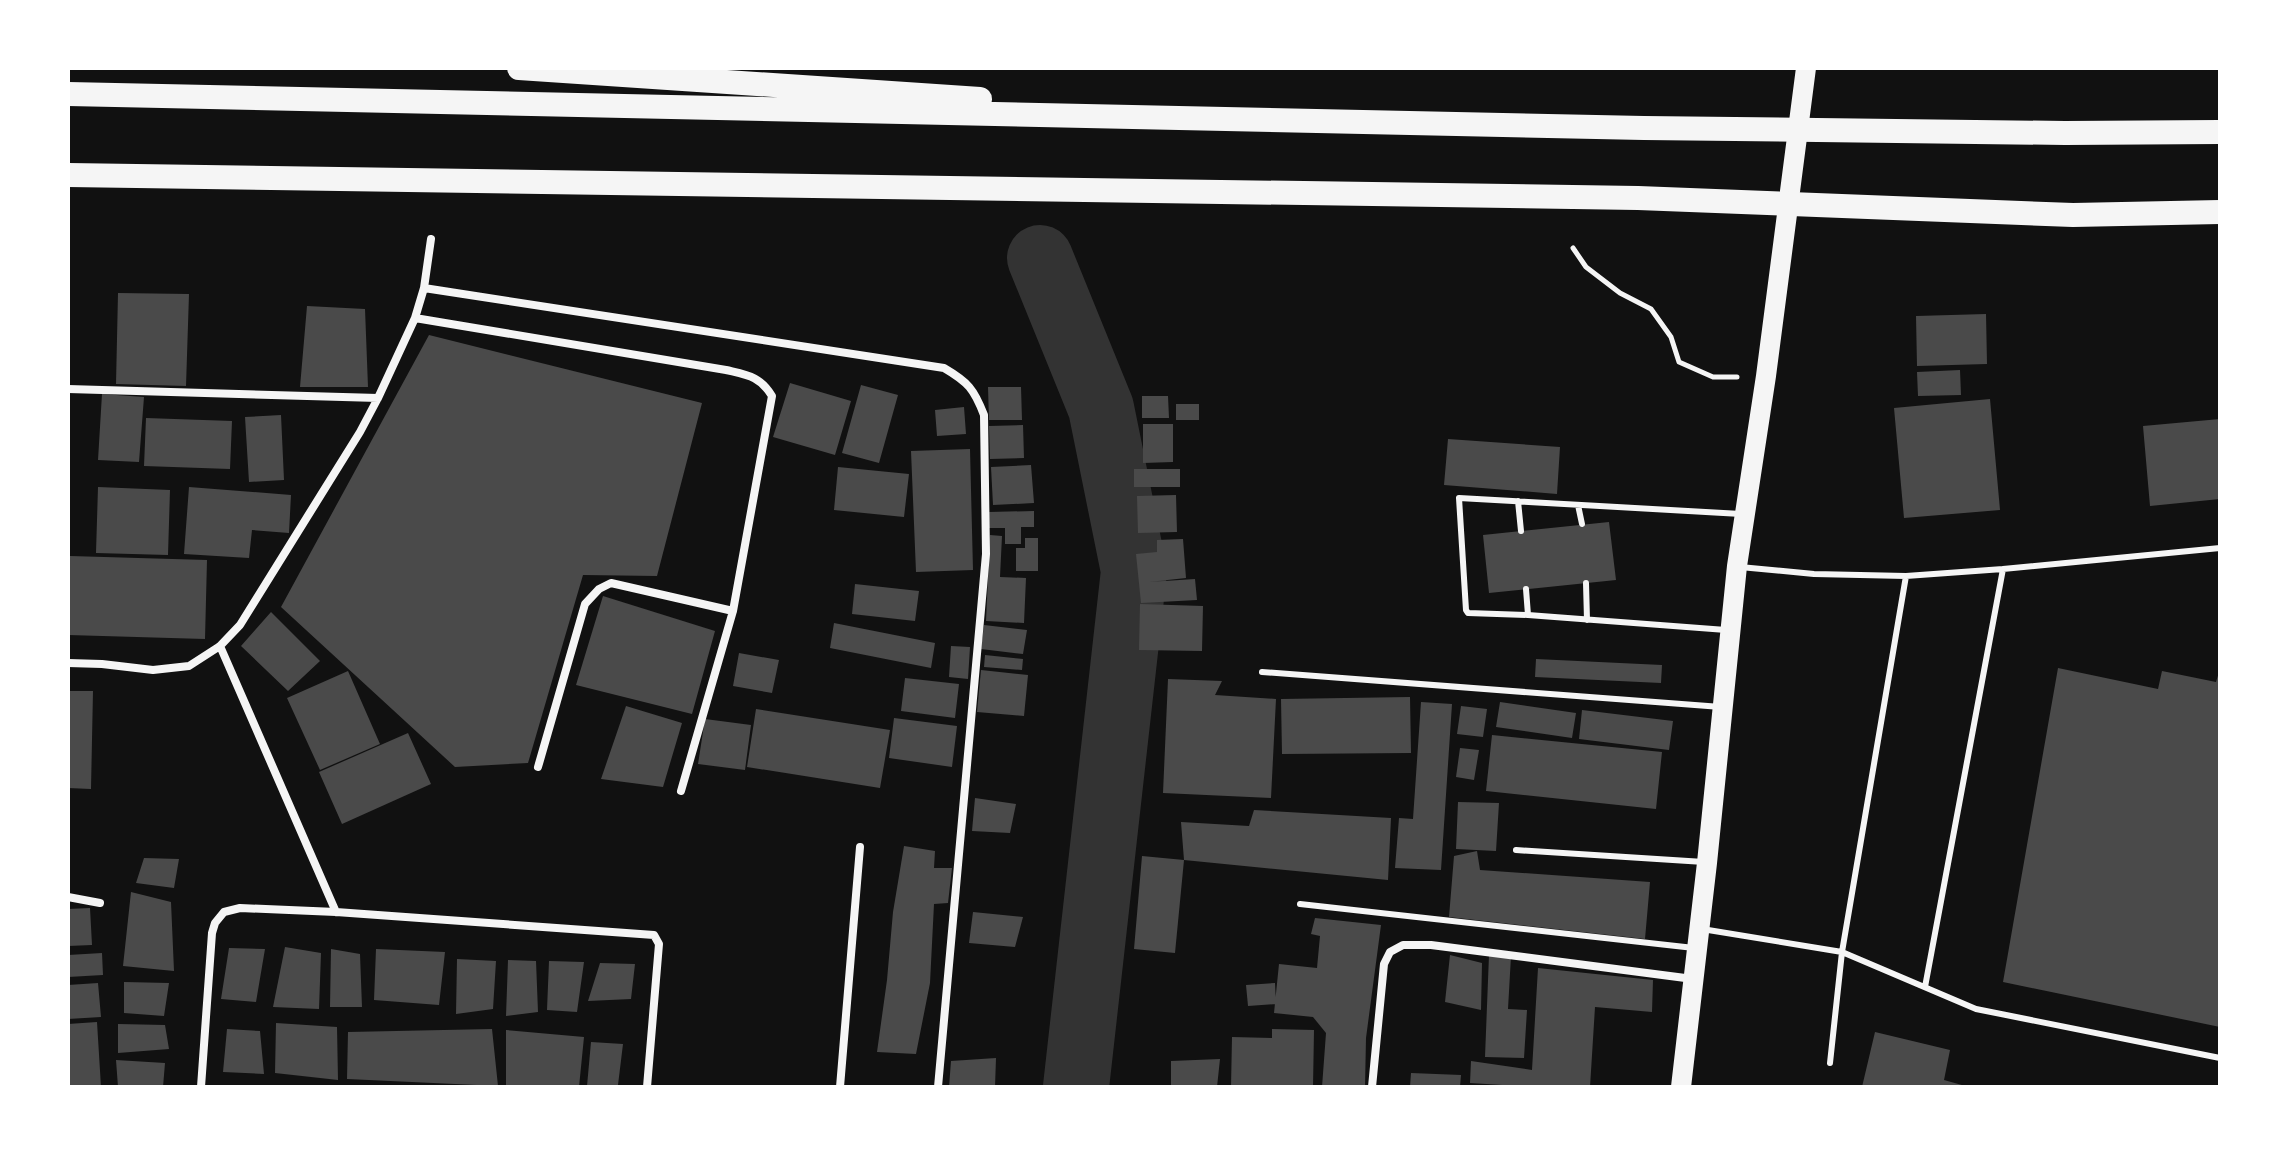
<svg xmlns="http://www.w3.org/2000/svg" width="2288" height="1155" font-family="'Titillium Web',sans-serif">
<style>
.lines{fill:none;stroke-linecap:round;stroke-linejoin:round}
.river{stroke:#333;stroke-width:66}
.building{fill:#4a4a4a}
.path{stroke:#f5f5f5;stroke-width:5}
.service{stroke:#f5f5f5;stroke-width:6}
.minor{stroke:#f5f5f5;stroke-width:8}
.primary{stroke:#f5f5f5;stroke-width:20}
.motorway{stroke:#f5f5f5;stroke-width:24}
</style>
<rect width="100%" height="100%" fill="#111"/>
<g class="lines">
<path class="river" d="M1040,258L1101,408L1134,571L1076,1087"/>
</g>
<path class="building" d="M118,293L189,294L186,386L116,384Z
M307,306L365,309L368,387H300Z
M1986,314L1987,364L1917,366L1916,316Z
M429,335L702,403L657,576L583,575L528,763L455,767L281,607Z
M1960,370L1961,395L1918,396L1917,372Z
M790,383L851,401L835,455L773,437Z
M861,385L898,395L879,463L842,453Z
M988,387H1021L1022,420H989Z
M102,394L144,397L139,462L98,460Z
M1142,396H1168L1169,418H1142Z
M1990,399L2000,510L1904,518L1894,408Z
M1176,404H1199V420H1176Z
M964,407L966,434L937,436L935,410Z
M281,415L284,480L249,482L245,417Z
M146,418L232,421L230,469L144,466Z
M2220,419V499L2150,506L2143,426Z
M1143,424H1173V462L1143,463Z
M1023,425L1024,458L990,459L989,426Z
M1448,439L1560,447L1557,494L1444,485Z
M970,449L973,570L916,572L911,451Z
M1031,465L1034,503L993,505L991,467Z
M838,467L909,474L904,517L834,510Z
M1134,469H1180V487H1134Z
M98,487L170,490L168,555L96,553Z
M189,487L291,495L289,533L252,530L249,558L184,554Z
M1176,495L1177,532L1138,533L1137,496Z
M1034,511V527H1021V544H1005V528H989V512Z
M1609,522L1616,580L1489,593L1483,535Z
M990,535L1002,536L1000,577L1026,578L1024,623L986,621Z
M1025,538H1038V571H1016V548H1025Z
M1183,539L1186,578L1149,582L1195,579L1197,600L1141,603L1136,554L1157,552V540Z
M70,556L207,560L205,639L68,635Z
M855,584L919,591L915,621L852,614Z
M603,596L715,631L692,714L576,685Z
M1140,604L1203,606L1202,651L1139,650Z
M271,612L320,661L288,691L241,646Z
M834,623L935,643L931,668L830,648Z
M984,625L1027,630L1023,654L981,649Z
M951,646L970,647L968,679L949,677Z
M739,653L779,660L772,693L733,686Z
M985,655L1023,659L1022,670L984,667Z
M1536,659L1662,665L1661,683L1535,677Z
M2058,668L2158,689L2162,671L2216,682L2220,669V1027L2003,982Z
M981,670L1028,675L1024,716L977,712Z
M348,671L380,744L320,770L287,698Z
M905,678L959,684L955,718L901,711Z
M1168,679L1222,681L1215,695L1276,699L1271,798L1163,793Z
M68,691H93L91,789L68,788Z
M1410,697L1411,753L1282,754L1281,699Z
M1421,702L1452,704L1441,870L1395,868L1399,818L1413,819Z
M1500,702L1576,713L1572,738L1496,727Z
M626,706L682,723L663,787L601,779Z
M1461,706L1487,709L1483,737L1457,734Z
M756,709L890,730L880,788L747,767Z
M1582,710L1673,721L1669,750L1579,739Z
M894,718L957,726L952,767L889,758Z
M705,719L751,725L745,770L698,764Z
M408,733L431,784L342,824L319,772Z
M1492,735L1662,752L1656,809L1486,791Z
M1460,748L1479,750L1474,780L1456,777Z
M975,798L1016,804L1010,833L972,831Z
M1458,802L1499,803L1496,851L1456,849Z
M1254,810L1391,818L1388,880L1184,860L1181,822L1249,826Z
M904,846L935,851L934,868H952L948,903L934,904L930,983L916,1054L877,1052L887,980L893,912Z
M1477,851L1480,870L1650,882L1645,939L1449,917L1454,856Z
M1142,856L1184,860L1175,953L1134,949Z
M144,858L179,859L174,888L136,883Z
M131,892L171,902L174,971L123,966Z
M90,908L92,945L68,946V909Z
M973,912L1023,917L1015,947L969,943Z
M1315,918L1381,925L1366,1038L1365,1087H1322L1326,1033L1313,1017L1274,1013L1279,964L1317,968L1320,936L1311,934Z
M285,947L321,953L319,1009L273,1007Z
M229,948L265,949L256,1002L221,999Z
M331,949L360,954L362,1007H330Z
M376,949L445,952L439,1005L374,1000Z
M102,953L103,975L68,977V955Z
M1450,955L1482,963L1481,1010L1445,1002Z
M1489,955L1511,956L1508,1009L1527,1010L1524,1058L1485,1057Z
M457,959L496,961L493,1009L456,1014Z
M508,960L536,961L538,1012L506,1016Z
M549,961L584,962L577,1012L547,1010Z
M600,963L635,964L631,999L588,1001Z
M1538,968L1653,980L1652,1012L1595,1007L1590,1087H1536L1470,1083L1471,1061L1532,1070Z
M124,982L169,983L164,1016L124,1013Z
M98,983L101,1017L68,1019V985Z
M1275,983L1276,1004L1248,1006L1246,985Z
M97,1022L101,1087H68V1024Z
M276,1023L337,1027L338,1080L275,1073Z
M118,1024L165,1025L169,1049L118,1053Z
M227,1029L260,1031L264,1074L223,1072Z
M492,1029L498,1086L347,1079L348,1032Z
M1272,1029L1314,1030L1313,1087H1231L1232,1037L1272,1038Z
M506,1030L584,1037L579,1087L506,1086Z
M1875,1032L1950,1050L1944,1080L1969,1087H1862Z
M591,1042L623,1044L618,1085L587,1086Z
M996,1058L995,1087H949L951,1061Z
M1220,1059L1217,1087H1171V1061Z
M116,1060L165,1063L163,1087H118Z
M1411,1073L1461,1075L1460,1087H1410Z"/>
<g class="lines">
<path class="path" d="M1573,248L1586,267L1620,293L1651,309L1671,337L1679,362L1713,377H1737"/>
<path class="service" d="M1518,501L1521,531
M1578,505L1582,524
M1740,567L1814,574L1906,576L2003,569L2220,548
M1586,583L1587,620
M1526,589L1528,615
M1726,630L1528,615L1468,613L1466,610L1459,498L1741,514
M1262,672L1721,707
M1516,850L1704,862
M1300,904L1694,948
M1702,929L1842,952L1976,1009L2220,1058
M1925,987L2003,569
M1830,1063L1842,952L1906,576"/>
<path class="minor" d="M424,288L944,368C968,382 974,389 984,415L986,554L938,1087
M415,318L726,370C747,375 760,376 772,396L733,611L681,791
M68,389L378,398
M220,646L336,912
M68,663L102,664L153,670L189,666L220,646L240,625L360,432L378,398L415,318L424,288L431,239
M538,767L585,604L599,589L611,583L733,611
M68,897L100,903
M201,1087L212,933L215,923L224,912L240,908L336,912L654,935L659,944L647,1087
M840,1087L860,847
M1372,1087L1384,964L1390,952L1403,945H1431L1693,979"/>
<path class="primary" d="M1681,1087L1707,863L1737,566L1766,376L1806,68"/>
<path class="motorway" d="M519,68L980,99
M68,94L1644,128L2065,133L2220,132
M68,175L1638,198L2073,215L2220,212"/>
</g>
<rect width="2288" height="1155" fill="none" stroke="#ffffff" stroke-width="140"/>
</svg>
